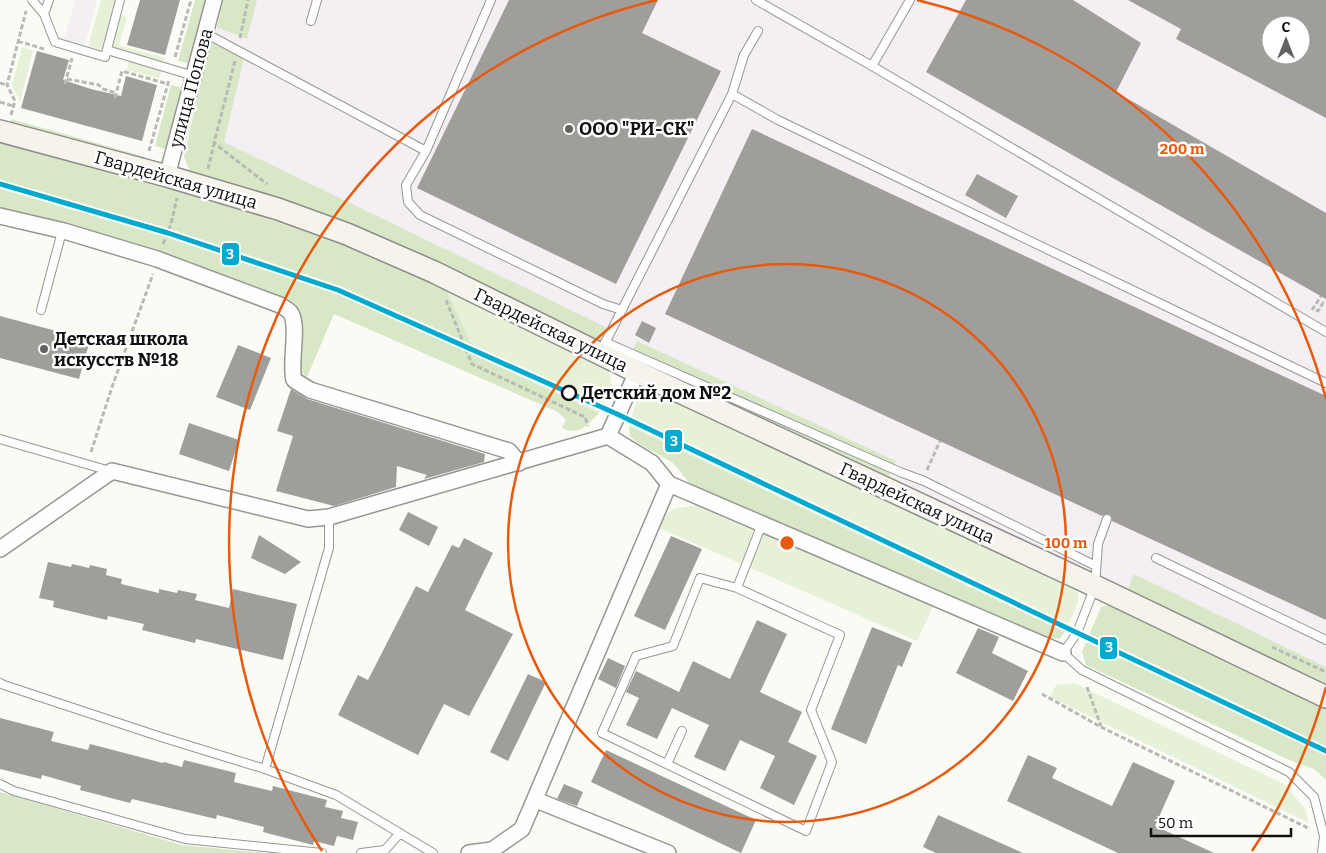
<svg xmlns="http://www.w3.org/2000/svg" width="1326" height="853" font-family="Bitter,serif">
<style>
.industrial{fill:#f3eff2;fill-rule:evenodd}
.green{fill:#e7f1d7}
.forest{fill:#d8e8c6}
.building{fill:#9f9e9b;fill-rule:evenodd}
.lines{fill:none;stroke-linecap:round;stroke-linejoin:round}
.lane-casing{stroke:#969694;stroke-width:10}
.street-casing{stroke:#969694;stroke-width:18}
.secondary-casing{stroke:#8c8c8a;stroke-width:24}
.path{stroke:#b9b9b8;stroke-width:3;stroke-dasharray:5 2.5;stroke-linecap:butt}
.lane{stroke:#fefefe;stroke-width:8}
.street{stroke:#fefefe;stroke-width:15}
.secondary{stroke:#f5f3eb;stroke-width:21}
.tram-1-casing{stroke:#fff;stroke-width:9}
.tram-1{stroke:#00a9ce;stroke-width:5}
.ring{fill:none;stroke:#e8590c;stroke-width:2.5}
.poi-dot{fill:#626260;stroke:#fff;stroke-width:2}
.stop-dot{fill:#fff;stroke:#101010;stroke-width:2.5}
.labels{text-anchor:middle;dominant-baseline:central;stroke-width:5;stroke-linejoin:round;paint-order:stroke}
.street-label{font-size:18px;fill:#101010;stroke:#fff}
.poi-label{font-size:18px;font-weight:bold;fill:#101010;stroke:#fff;text-anchor:start}
.stop-label{font-size:18px;font-weight:bold;fill:#101010;stroke:#fff;text-anchor:start}
.centre{fill:#e8590c;stroke:#fff;stroke-width:2.5}
.ring-label{font-size:15px;text-anchor:middle;font-weight:bold;fill:#e8590c;stroke:#fff;stroke-width:5;stroke-linejoin:round;paint-order:stroke}
.line-badge{stroke:#fff;stroke-width:2}
.badge-label{font-size:14px;text-anchor:middle;font-weight:bold;fill:#fff}
</style>
<rect width="100%" height="100%" fill="#fbfbf6"/>
<path class="industrial" d="M75,0H97L85,45L64,40Z
M223,0H1326V686L184,157L210,42L217,27ZM1271,25H1301V55H1271Z"/>
<path class="green" d="M101,0H116L102,50L88,46Z
M119,15L127,17L119,45L165,58L163,64L109,49Z
M22,47L33,51L20,102L12,85Z
M129,62L162,70L159,78L127,70Z
M445,288L606,366C617,386 610,395 599,413L477,356Z
M652,389L1075,589L1078,593V602L1065,632L629,426L636,402L644,390Z
M702,504L933,607L917,641L659,528L664,517L673,509Z
M1074,683L1284,784L1305,809L1309,823L1050,697L1056,685Z"/>
<path class="forest" d="M195,0H210L192,64L178,61Z
M223,0H257L247,39L217,27Z
M210,42L244,58L224,142L608,328L600,345L191,175L184,157Z
M171,85L187,89L170,150L155,146Z
M11,119L146,157L139,162L9,129Z
M0,143C115,174 232,203 343,245C377,258 411,273 445,287L477,356L599,413C588,424 579,437 562,428L566,420L558,412L334,314L307,377L297,369L302,322L296,310L0,209Z
M637,341L896,461L888,479L628,360Z
M629,426L1065,632L1059,639L1045,637L943,597L693,487L672,462L639,444L630,436Z
M1134,574L1326,667V686L1127,591Z
M1112,604L1326,706V780L1314,769L1289,760L1086,665L1082,652L1101,607Z
M0,792L182,845L265,853H0Z"/>
<path class="building" d="M140,0H180L165,55L127,45Z
M509,0H658L642,33L721,71L616,284L417,188Z
M966,0H1073L1141,43L1116,92L1326,213V299L926,72Z
M1128,0H1326V118L1176,39L1181,29ZM1271,25H1301V55H1271Z
M37,51L69,60L63,80L91,89L121,96L126,76L157,85L142,141L21,108Z
M752,129L1326,396V620L1112,521V518L1109,514H1106L1102,516L665,314Z
M977,174L1018,196L1006,218L965,195Z
M0,316L90,340L79,379L0,358Z
M642,321L656,328L649,343L635,335Z
M238,345L271,358L250,410L216,397Z
M291,389L307,399L485,454L484,462L424,479L427,475L397,466L396,487L334,506L276,491L293,436L277,431Z
M189,423L239,440L229,471L179,454Z
M408,512L438,527L429,546L399,530Z
M259,535L301,562L285,574L251,558Z
M671,536L702,549L665,630L634,616Z
M464,538L493,553L465,610L513,634L469,716L444,704L418,755L338,715L358,675L368,680L416,586L428,592L452,545L459,548Z
M48,562L71,567L72,564L89,568L90,565L107,569L106,575L122,579L121,584L159,593V589L177,593L178,590L197,594L195,600L229,608L233,589L297,604L283,660L196,639L195,643L142,630L144,624L108,616L107,620L53,607L54,601L39,598Z
M757,620L787,634L760,692L802,712L788,742L817,756L794,805L760,788L775,756L740,740L725,771L694,757L709,725L672,708L657,739L626,725L639,698L626,692L636,671L679,692L693,661L730,679Z
M872,627L912,643L902,667L898,665L866,744L831,729Z
M978,628L999,637L992,653L1028,671L1013,701L956,673Z
M608,658L625,666L616,688L598,679Z
M528,674L546,682L508,761L490,752Z
M0,718L54,732L51,741L88,750L90,744L163,763L164,762L182,767L184,760L236,773L234,782L272,791L273,786L327,800L325,807L343,811L341,818L358,822L353,840L337,836L334,846L314,841L313,845L263,832L264,827L217,815L216,819L132,799L130,803L80,790L81,786L42,775L41,779L0,769Z
M606,750L756,820L741,853L591,782Z
M1028,755L1057,768L1052,778L1112,806L1133,762L1175,781L1155,826L1214,853H1118L1007,801Z
M564,784L583,792L577,806L557,799Z
M938,815L1023,853H936L923,847Z"/>
<g class="lines">
<defs>
<path id="lane" d="M32,0L44,14L55,42L105,57L120,0
M756,0L872,66
M910,0L872,66L1326,332
M44,14L49,0
M311,21L317,0
M205,33L426,151L491,0
M107,50L194,76
M732,94L778,120L1326,383
M426,151L406,185L408,202L420,215L603,304L622,310
M41,310L60,239L64,231
M605,342L900,472L924,481L1096,566
M604,345L732,94L744,55L758,31
M0,439L110,471
M1107,519L1098,544L1095,586L1077,633L1063,653L1082,670L1289,772L1314,797L1324,836L1322,853
M1156,558L1326,640
M737,588L700,578L673,646L636,656L602,733L806,831L832,762L811,710L840,635L737,588L762,524
M0,683L4,685L161,737L265,769L336,795L433,853
M667,764L682,731
M265,769L329,548V517
M0,784L14,791L185,839L322,853
M361,853L385,850L400,833"/>
<path id="street" d="M167,176L214,0
M0,216L64,231L157,259L280,305C283,307 288,310 290,312C300,324 289,363 294,380L310,390L509,451L519,463
M608,436L637,372
M669,484L1063,653
M0,549L112,471L308,519L329,517L608,436L652,463L669,484L522,829L492,850L469,853
M536,800L668,853"/>
<path id="secondary" d="M0,131L167,176L278,209L347,234L434,272L637,372L1095,586L1326,697"/>
</defs>
<use href="#lane" class="lane-casing"/>
<use href="#street" class="street-casing"/>
<use href="#secondary" class="secondary-casing"/>
<path class="path" d="M240,38L248,0
M18,41L44,49
M175,57L191,0
M235,61L214,143L267,184
M67,79L99,85L103,89L116,93
M0,83L7,85
M65,84L72,58
M115,98L122,71L168,84
M0,102L13,106
M11,115L15,101L7,85L26,11
M149,151L169,80
M208,169L214,143
M163,244L171,224L177,198
M446,300L472,364L585,417L588,426
M1312,310L1321,296
M1316,310L1318,311L1323,303L1326,304
M91,452L113,384L153,274
M927,470L940,441
M1272,647L1326,672
M1087,687L1101,726
M1042,694L1101,727L1310,829"/>
<use href="#lane" class="lane"/>
<use href="#street" class="street"/>
<use href="#secondary" class="secondary"/>
<defs>
<path id="tram-1" d="M0,184L168,233L338,290L617,414L1326,751"/>
</defs>
<use href="#tram-1" class="tram-1-casing"/>
<use href="#tram-1" class="tram-1"/>
</g>
<g class="ring">
<circle cx="787" cy="543" r="279"/>
<path d="M1326 687A558 558 0 0 1 1252 851M322 851A558 558 0 0 1 657 0M917 0A558 558 0 0 1 1326 399"/>
</g>
<g class="poi-dot">
<circle cx="569" cy="129" r="5"/>
<circle cx="44" cy="349" r="5"/>
</g>
<circle class="stop-dot" cx="569" cy="393" r="7"/>
<g class="labels">
<g class="street-label">
<text transform="translate(191 88) rotate(-75)">улица Попова</text>
<text transform="translate(176 180) rotate(16)">Гвардейская улица</text>
<text transform="translate(551 330) rotate(26)">Гвардейская улица</text>
<text transform="translate(917 503) rotate(25)">Гвардейская улица</text>
</g>
<g class="poi-label">
<text x="579" y="129">ООО "РИ-СК"</text>
<text x="54" y="339">Детская школа<tspan x="54" dy="21">искусств №18</tspan></text>
</g>
<g class="stop-label">
<text x="581" y="393">Детский дом №2</text>
</g>
</g>
<circle cx="787" cy="543" r="8" class="centre"/>
<g class="ring-label">
<text x="1182" y="154">200 m</text>
<text x="1066" y="548">100 m</text>
</g>
<g class="line-badge">
<rect x="221" y="242" width="19" height="24" rx="5" fill="#00a9ce"/>
<rect x="664" y="429" width="19" height="24" rx="5" fill="#00a9ce"/>
<rect x="1099" y="636" width="19" height="24" rx="5" fill="#00a9ce"/>
</g>
<g class="badge-label">
<text x="230" y="259">3</text>
<text x="674" y="446">3</text>
<text x="1109" y="652">3</text>
</g>
<g transform="translate(1286 40)"><circle r="24" fill="#ffffff" stroke="#9f9f9f"/>
<path d="M0-4L9 19L0 12L-9 19Z" fill="#626260"/>
<text y="-8" font-size="14" font-weight="bold" text-anchor="middle" fill="#101010">С</text>
</g>
<path d="M1151 828v8h140v-8" fill="none" stroke="#101010" stroke-width="2.5"/>
<text x="1158" y="828" font-size="15" fill="#101010" stroke="#ffffff" stroke-width="4" paint-order="stroke">50 m</text>
</svg>
